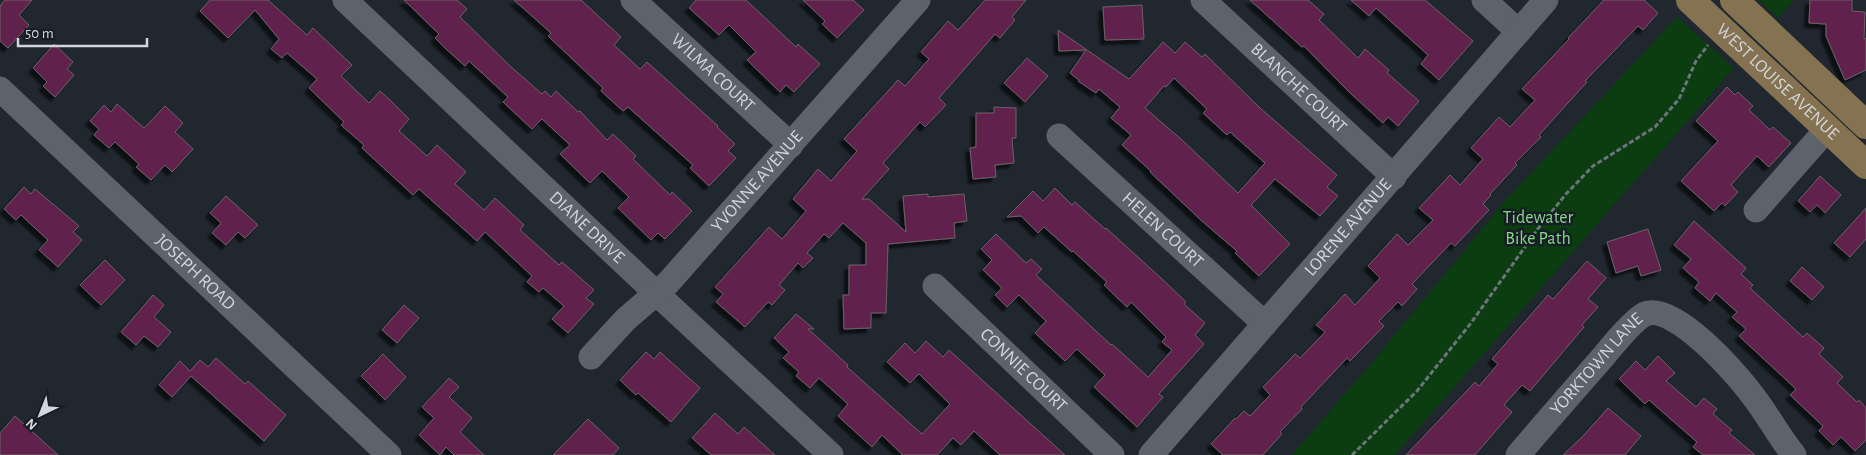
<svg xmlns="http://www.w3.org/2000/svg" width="1866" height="455" font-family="'Alegreya Sans',sans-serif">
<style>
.green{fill:#0b3d11}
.building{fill:#61244d;stroke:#6c6067;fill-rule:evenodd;filter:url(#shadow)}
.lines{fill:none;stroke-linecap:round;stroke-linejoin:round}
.path{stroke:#6e747b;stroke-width:3;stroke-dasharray:5 2.5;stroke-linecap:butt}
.minor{stroke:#5c636c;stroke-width:25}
.major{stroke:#857250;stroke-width:28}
.labels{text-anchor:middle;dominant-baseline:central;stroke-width:5;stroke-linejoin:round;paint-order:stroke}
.street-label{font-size:18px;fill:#d3d7dd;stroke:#171d25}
.park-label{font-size:18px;fill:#87d689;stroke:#171d25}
</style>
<defs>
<filter id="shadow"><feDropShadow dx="-4.5" dy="4.5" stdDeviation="1" flood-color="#0009"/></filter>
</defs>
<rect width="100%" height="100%" fill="#20272f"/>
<path class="green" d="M1759,0H1794L1778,18Z
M1677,17L1734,68L1395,455H1292L1369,366L1506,200Z"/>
<path class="building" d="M5,0H32L19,15L29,25L8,48L0,41V6Z
M210,0H268L307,35L313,28L352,65L341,76L369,103L380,91L391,101L409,119L399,131L427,156L437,145L466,172L455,184L484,210L495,198L524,225L520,230L547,254L559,265L562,262L594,290L586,298L594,304L568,333L552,319L564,306L543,288L539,292L527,282L532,276L485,232L477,241L419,189L413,195L362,148L364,145L341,125L344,122L309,88L317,79L287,53L282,58L271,49L279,39L255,10L228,38L200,11Z
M404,0H457L467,9L460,17L509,65L542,94L545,91L551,97L556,91L578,112L580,111L607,140L613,134L636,156L633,159L670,195L672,192L692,211L665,239L658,233L651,240L618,208L629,197L602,171L590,183L560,154L570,145L542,119L532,129L503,102L508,97L469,61L465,66L446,49L435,38L439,34Z
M514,0H581L621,37L614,45L640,69L647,62L718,126L717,127L735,144L728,151L736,158L709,186L690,168L693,165L628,107L623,111L601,91L603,88L548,36L551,33Z
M696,0H746L796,47L798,44L820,64L794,92L786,85L780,92L747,60L756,52L729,25L719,35L689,8Z
M803,0H853L864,10L837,38L822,24L825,21Z
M985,0H1026L1012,17L1015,20L1000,38L995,34L939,98L946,105L925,127L920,122L883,163L889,169L862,199H869L906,232L903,196L928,194V197L964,194L967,221L954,223L955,238L888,244L886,313H871V328L844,329L843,295H849V265H866V243L843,223L829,238L824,234L807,253L813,258L803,268L798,263L779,285L785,290L772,305L768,302L745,327L716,302L723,294L715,287L769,227L782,239L806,211L793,199L818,169L831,181L857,151L844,139L898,80L905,86L929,59L921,52L948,21L958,30Z
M1250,0H1308L1324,14L1319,20L1358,58L1365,49L1389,70L1387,73L1419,101L1398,126L1388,117L1383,123L1348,91L1304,46L1302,47Z
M1351,0H1425L1473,41L1439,80L1421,64L1428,55L1376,8L1369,16Z
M1604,0H1644L1658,13L1643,30L1638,26L1585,81L1587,82L1539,135L1541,137L1515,163L1517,165L1490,194L1491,195L1483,204L1489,210L1455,246L1451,243L1412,284L1417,289L1402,306L1398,302L1379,321L1384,326L1350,361L1347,358L1301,407L1302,409L1280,432L1282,434L1263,455H1223L1211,444L1235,418L1236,419L1244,411L1250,416L1270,395L1263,387L1295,354L1300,358L1325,332L1316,325L1345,294L1355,305L1380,278L1368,266L1397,234L1408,245L1433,220L1419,208L1450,175L1460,185L1483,159L1471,148L1499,117L1510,127L1535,100L1522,89L1569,39L1568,38Z
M1810,0H1852V11L1865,12L1864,39L1866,38V70L1845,80L1826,36V24L1809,23Z
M1142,5L1144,39L1105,40L1103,7Z
M1058,30L1129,79L1163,42L1175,53L1185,42L1202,57L1205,54L1260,108L1337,175L1327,187L1338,196L1320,216L1275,179L1251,205L1290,244L1259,276L1235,253L1237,251L1203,222L1150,172L1151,171L1122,145L1131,135L1111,118L1120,107L1099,89L1096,93L1078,81L1079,80L1070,73L1086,50L1059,51ZM1174,78L1207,109L1203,113L1227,135L1230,132L1265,163L1238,193L1182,140L1145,108L1164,86L1166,87Z
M54,44L73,62L67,69L74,75L55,97L43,86L47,82L33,68Z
M1027,58L1048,76L1025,102L1004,83Z
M1727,87L1735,95L1738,92L1753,106L1749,110L1770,130L1773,127L1791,143L1769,167L1757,156L1731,185L1738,192L1725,206L1722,203L1714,211L1681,181L1718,141L1696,121Z
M117,104L144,128L165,106L183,123L175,132L193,149L172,172L165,165L151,180L136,167L139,164L115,142L109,148L94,135L99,129L90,121L104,105L111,112Z
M994,107L1016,108V138H1012L1014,163L995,165L996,177L973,179L970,148L976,147V113H994Z
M1820,176L1841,195L1825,213L1817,205L1810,212L1798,201Z
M24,187L31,194L35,189L79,226L73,232L82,240L58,267L39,250L48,240L21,215L16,220L4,209Z
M1055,188L1072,205L1075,202L1105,229L1106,228L1163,280L1186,302L1184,304L1205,323L1195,335L1204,344L1159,394L1163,397L1137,427L1094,387L1105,375L1077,349L1065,361L1035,333L1046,321L1019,295L1007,307L995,295L1002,288L983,270L992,260L981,249L996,234L1026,263L1031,259L1042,269L1036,275L1111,345L1112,344L1148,377L1172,350L1162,342L1166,337L1131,302L1127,307L1104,285L1107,282L1073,251L1072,252L1044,227L1038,233L1021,216L1007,217L1033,191L1043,201Z
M226,196L258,225L245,238L238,232L226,245L212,233L221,223L210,213Z
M1866,208V239L1850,257L1834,243Z
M1694,221L1746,268L1741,274L1753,285L1750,288L1803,337L1807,333L1824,348L1819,354L1843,377L1837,383L1857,402L1859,400L1866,408V440L1855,451L1841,437L1833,445L1819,431L1823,426L1790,395L1796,389L1739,336L1746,329L1732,317L1737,312L1716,293L1710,301L1695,288L1699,282L1683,268L1691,259L1674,245Z
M1648,229L1661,270L1641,276L1638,266L1616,273L1607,242Z
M105,260L125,280L101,305L80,285Z
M1587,261L1606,278L1588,299L1598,307L1582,325L1584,327L1530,391L1522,385L1504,405L1512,412L1475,455H1406L1475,382L1479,386L1498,364L1492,359L1548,295L1553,299Z
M1802,267L1824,287L1812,300L1790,281Z
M153,295L164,305L154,317L171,332L158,347L144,336L136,345L121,332Z
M404,305L419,318L397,343L382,330Z
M796,314L814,329H808L848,365L847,367L922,434L950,404L919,374L910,383L887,362L905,343L915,353L926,341L943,357L949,350L1065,455H1000L974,431L961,445L953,438L937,455H903L882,435L872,447L838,416L848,404L819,378L810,388L796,376L799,372L783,358L789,352L774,338Z
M646,352L654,359L660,352L700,388L671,422L638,393L636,395L620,380Z
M383,354L406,377L385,400L361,376Z
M1658,356L1675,373L1666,381L1696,407L1704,398L1717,409L1713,414L1732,430L1729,433L1755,455H1703L1693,447L1697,442L1649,400L1645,404L1619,379L1636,361L1645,370Z
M216,358L245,384L248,381L286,415L264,441L191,376L172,397L159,385L180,361L190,371L200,360L208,367Z
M449,378L459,387L449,397L472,418L460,432L484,455H454L446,447L440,455L419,435L434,418L422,407Z
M1608,408L1641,436L1625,455H1563L1582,437Z
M715,413L738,434L744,427L775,455H711L692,438Z
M15,416L58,455H0V433Z
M588,419L619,448L613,455H553Z"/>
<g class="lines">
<path class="path" d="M1352,455L1417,391L1471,323L1537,230L1566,194L1593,166L1655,127L1679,99L1696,61L1708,45"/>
<g class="minor">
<path id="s1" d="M345,0L656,293L831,455"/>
<path id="s2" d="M633,0L791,145"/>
<path id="s3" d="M1203,0L1394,177"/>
<path d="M1484,0L1518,31"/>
<path id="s4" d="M0,89L389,455"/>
<path id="s5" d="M1059,136L1265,324"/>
<path d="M1756,210L1827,129"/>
<path id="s6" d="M935,286L1112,455"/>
<path id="s7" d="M591,357L626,319L668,283L918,0"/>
<path id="s8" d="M1151,455L1546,0"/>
<path id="s9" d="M1518,455C1546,422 1574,390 1603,357C1612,346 1633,320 1645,314C1674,302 1737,374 1753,396C1768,415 1779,437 1794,455"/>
</g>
<g class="major">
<path id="s10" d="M1690,0L1866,165"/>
<path d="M1734,0L1866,125"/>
</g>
</g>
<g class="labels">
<g class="street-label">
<text stroke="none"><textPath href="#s2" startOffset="108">WILMA COURT</textPath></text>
<text stroke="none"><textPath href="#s10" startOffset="120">WEST LOUISE AVENUE</textPath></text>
<text stroke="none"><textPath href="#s3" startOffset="130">BLANCHE COURT</textPath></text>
<text stroke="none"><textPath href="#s7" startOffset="242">YVONNE AVENUE</textPath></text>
<text stroke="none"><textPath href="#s8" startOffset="301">LORENE AVENUE</textPath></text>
<text stroke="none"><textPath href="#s1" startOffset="332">DIANE DRIVE</textPath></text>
<text stroke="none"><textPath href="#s5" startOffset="140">HELEN COURT</textPath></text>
<text stroke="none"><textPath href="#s4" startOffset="268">JOSEPH ROAD</textPath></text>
<text stroke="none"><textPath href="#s9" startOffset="120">YORKTOWN LANE</textPath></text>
<text stroke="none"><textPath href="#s6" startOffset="122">CONNIE COURT</textPath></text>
</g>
<g class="park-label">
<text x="1538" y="218">Tidewater<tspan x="1538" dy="21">Bike Path</tspan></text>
</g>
</g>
<g transform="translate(40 415) rotate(223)" stroke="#171d25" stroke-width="4" paint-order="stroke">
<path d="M0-4L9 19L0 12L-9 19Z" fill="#d3d7dd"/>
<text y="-8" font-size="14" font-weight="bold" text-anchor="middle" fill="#d3d7dd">N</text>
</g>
<path d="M18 38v8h129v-8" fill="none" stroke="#d3d7dd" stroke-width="2.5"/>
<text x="25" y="38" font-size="15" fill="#d3d7dd" stroke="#171d25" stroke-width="4" paint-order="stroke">50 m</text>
</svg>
